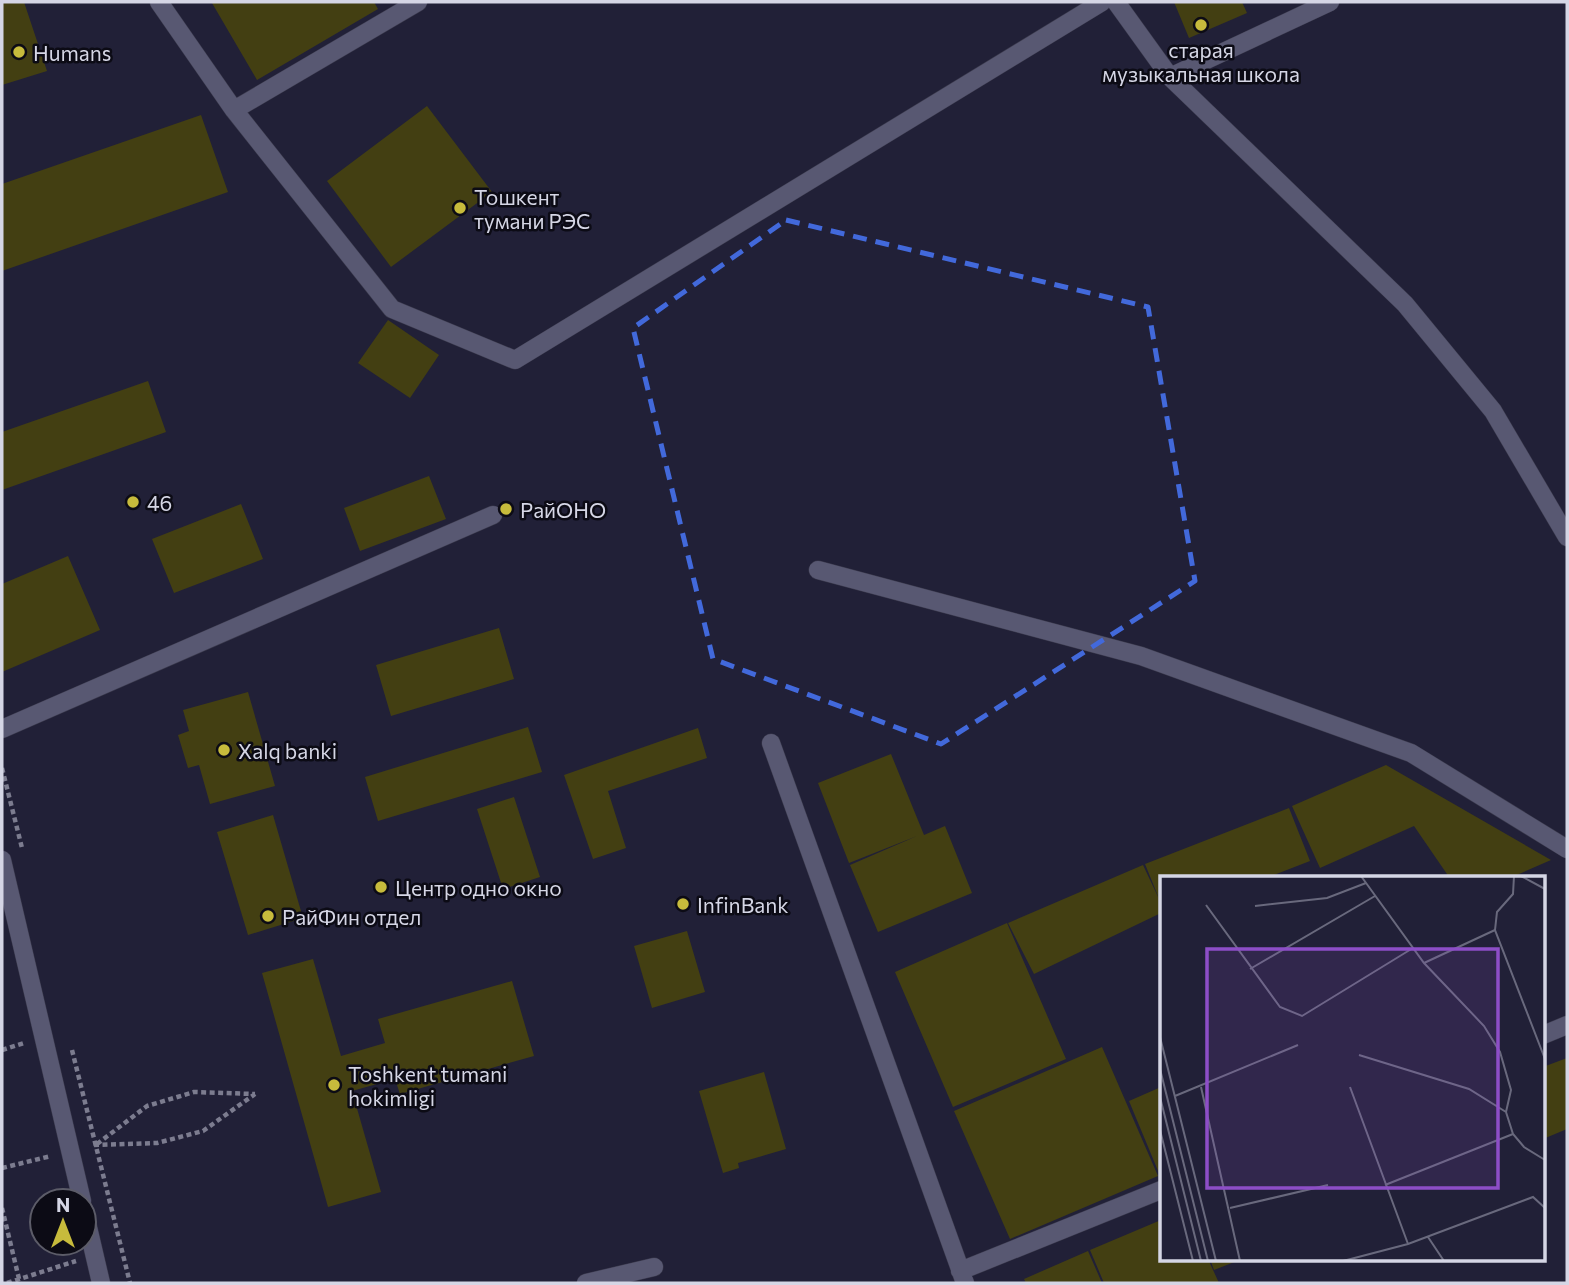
<svg xmlns="http://www.w3.org/2000/svg" width="1569" height="1285" font-family="Commissioner,sans-serif">
<style>
.building{fill:#433f12}
.lines{fill:none;stroke-linecap:round;stroke-linejoin:round}
.minor-casing{stroke:#3b3a4d;stroke-width:19}
.tertiary-casing{stroke:#3b3a4d;stroke-width:19}
.path{stroke:#7c7c8f;stroke-width:4.5;stroke-dasharray:5 3.5;stroke-linecap:butt}
.minor{stroke:#585872;stroke-width:18}
.tertiary{stroke:#585872;stroke-width:18}
.marked{fill:none;stroke:#4269db;stroke-width:5;stroke-dasharray:14 9;stroke-linejoin:round}
.poi-dot{fill:#c7bb3c;stroke:#0c0b15;stroke-width:2.5}
.labels{text-anchor:middle;dominant-baseline:central;stroke-width:5;stroke-linejoin:round;paint-order:stroke}
.poi-label{font-size:21px;fill:#d5d6e5;stroke:#0c0b15;text-anchor:start}
.inset-road{fill:none;stroke:#69697d;stroke-width:2}
.view{fill:#8d4ec7;fill-opacity:0.15;stroke:#8d4ec7;stroke-width:3.5}
.inset-edge{fill:none;stroke:#d5d6e5;stroke-width:3.5}
</style>
<rect width="100%" height="100%" fill="#212037"/>
<path class="building" d="M2,2H24L47,71L2,85Z
M215,2H374L378,9L257,80L212,3Z
M1174,2H1242L1247,13L1189,38Z
M427,106L492,192L391,267L327,181Z
M201,115L228,192L2,271V184Z
M388,320L439,355L410,398L358,363Z
M148,381L166,432L2,490V432Z
M429,476L446,519L360,551L344,508Z
M241,504L263,559L174,593L152,539Z
M68,556L100,630L2,672V584Z
M499,628L514,679L391,716L376,665Z
M248,692L275,786L210,804L199,765L188,768L178,735L189,731L183,710Z
M528,727L542,772L378,821L365,777Z
M698,728L707,758L608,791L626,848L593,859L564,775Z
M891,754L924,835L945,826L972,893L878,932L850,865L917,836L849,863L818,783Z
M1386,765L1551,860L1512,877H1449L1414,826L1320,868L1292,806Z
M514,797L540,877L503,889L477,809Z
M1289,808L1310,861L1269,877H1161V913L1034,974L1008,923L1143,865L1160,901L1145,864Z
M273,815L303,918L248,935L217,832Z
M1007,923L1066,1059L953,1107L895,972Z
M687,931L705,992L652,1008L634,946Z
M313,959L341,1056L385,1043L378,1019L512,981L534,1056L400,1094L395,1079L352,1091L381,1192L328,1207L262,973Z
M1102,1047L1158,1176L1010,1239L954,1111Z
M1567,1058V1129L1543,1139V1067Z
M764,1072L786,1149L738,1163L739,1168L723,1173L699,1091Z
M1161,1087V1178L1129,1101Z
M1161,1220V1259H1208L1219,1283H1104L1090,1250Z
M1088,1251L1102,1283H1026L1024,1279Z
M1210,1259H1242L1214,1270Z"/>
<g class="lines">
<defs>
<path id="minor" d="M159,2L234,110L392,309L515,360L1102,2
M1170,77L1330,2
M234,110L418,2
M818,570L1141,656L1411,753L1567,849
M2,729L493,515
M771,743L965,1283
M2,860L82,1201
M1543,1035L1567,1025
M84,1210L101,1283
M960,1271L1161,1190
M586,1283L654,1267"/>
<path id="tertiary" d="M1116,2L1170,77L1405,304L1493,411L1567,537"/>
</defs>
<use href="#minor" class="minor-casing"/>
<use href="#tertiary" class="tertiary-casing"/>
<path class="path" d="M2,768L22,848
M2,1050L24,1043
M72,1050L130,1283
M97,1144L147,1106L194,1092L255,1094
M94,1145L157,1143L203,1131L255,1094
M2,1168L51,1156
M2,1208L20,1283
M7,1283L76,1261"/>
<use href="#minor" class="minor"/>
<use href="#tertiary" class="tertiary"/>
</g>
<path class="marked" d="M786,220L1148,307L1195,581L941,744L713,659L633,328Z"/>
<g class="poi-dot">
<circle cx="1201" cy="25" r="7"/>
<circle cx="19" cy="52" r="7"/>
<circle cx="460" cy="208" r="7"/>
<circle cx="133" cy="502" r="7"/>
<circle cx="506" cy="509" r="7"/>
<circle cx="224" cy="750" r="7"/>
<circle cx="381" cy="887" r="7"/>
<circle cx="683" cy="904" r="7"/>
<circle cx="268" cy="916" r="7"/>
<circle cx="334" cy="1085" r="7"/>
</g>
<g class="labels">
<g class="poi-label">
<text x="1201" y="49" text-anchor="middle">старая<tspan x="1201" dy="24">музыкальная школа</tspan></text>
<text x="33" y="52">Humans</text>
<text x="474" y="196">Тошкент<tspan x="474" dy="24">тумани РЭС</tspan></text>
<text x="147" y="502">46</text>
<text x="520" y="509">РайОНО</text>
<text x="238" y="750">Xalq banki</text>
<text x="395" y="887">Центр одно окно</text>
<text x="697" y="904">InfinBank</text>
<text x="282" y="916">РайФин отдел</text>
<text x="348" y="1073">Toshkent tumani<tspan x="348" dy="24">hokimligi</tspan></text>
</g>
</g>
<g transform="translate(1160 876)">
<rect width="385" height="385" fill="#212037"/>
<path class="inset-road" d="M201,0L264,87L324,150L340,176L351,214L346,236L353,258L364,271L385,284M354,0L353,18L337,36L335,54L385,183M361,0L385,13M46,29L120,131L142,140L253,72M95,30L167,22L206,7M264,87L335,54M90,93L215,20M0,161L56,385M199,179L309,213L346,236M0,193L48,385M41,211L80,385M190,211L248,368M15,220L138,169M0,221L41,385M0,254L33,385M225,309L353,258M70,332L168,309M268,361L284,385M183,385L248,368L373,321L385,332"/>
<path class="view" d="M47,73H338V312H47Z"/>
<rect width="385" height="385" class="inset-edge"/>
</g>
<rect width="1569" height="1285" fill="none" stroke="#d5d6e5" stroke-width="7"/>
<g transform="translate(63 1222)"><circle r="33" fill="#0c0b15" stroke="#5c5c68" stroke-width="2"/>
<path d="M0-5L12 26L0 18L-12 26Z" fill="#c7bb3c"/>
<text y="-10" font-size="19" font-weight="bold" text-anchor="middle" fill="#d5d6e5">N</text>
</g>
</svg>
